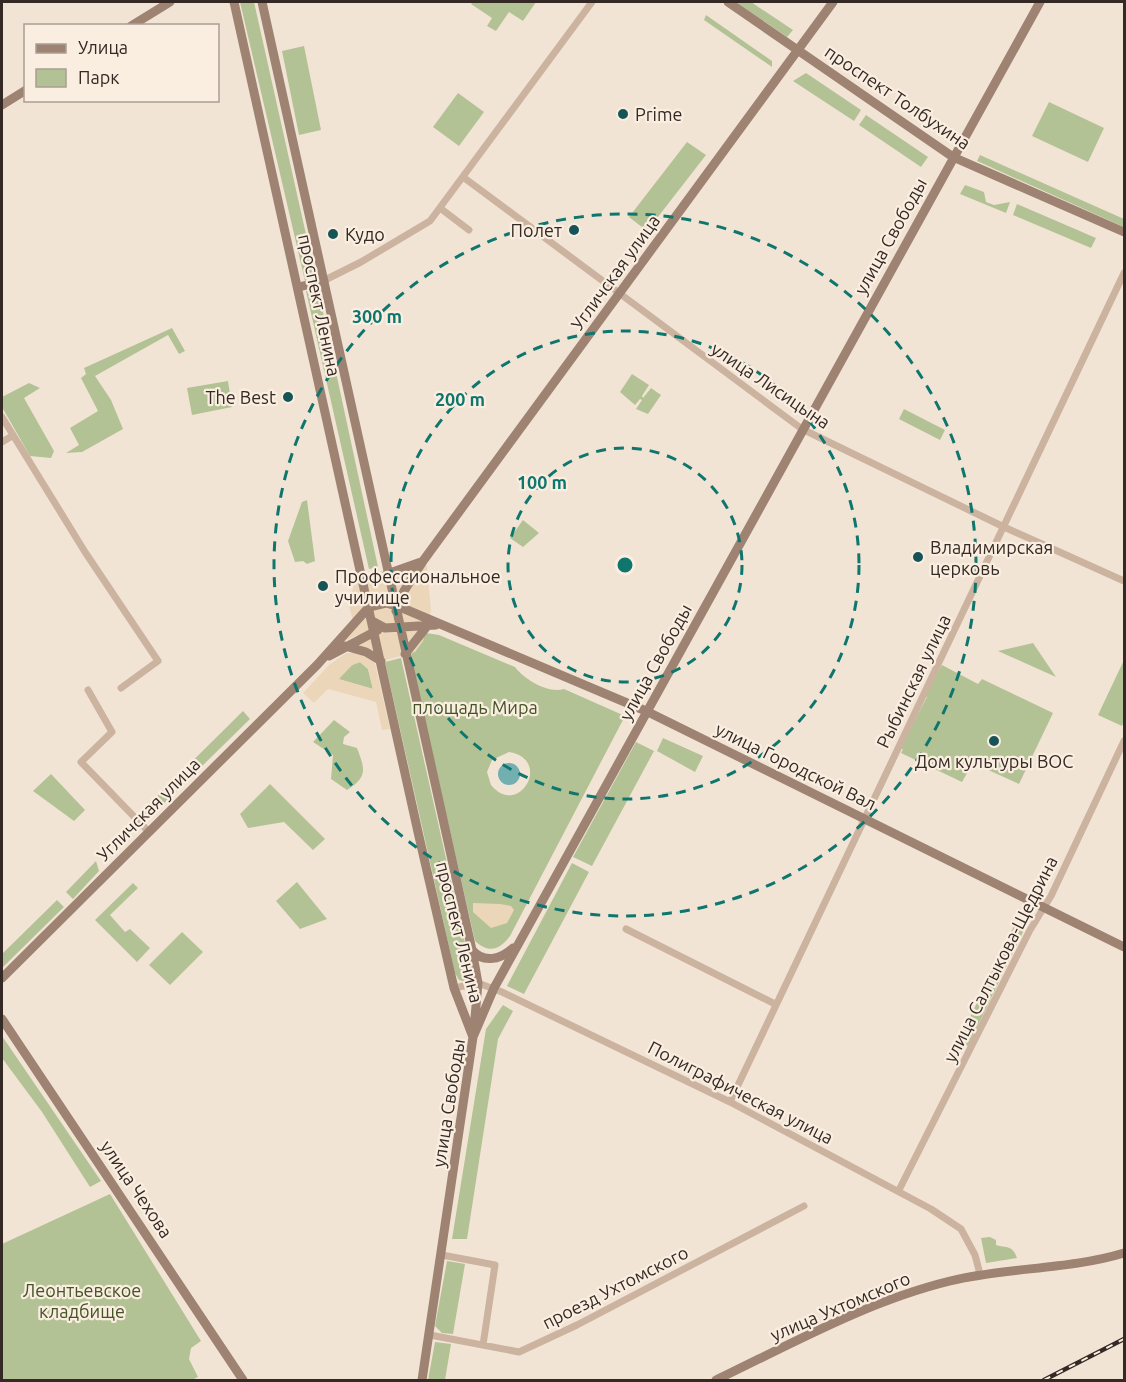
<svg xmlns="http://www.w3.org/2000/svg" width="1126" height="1382" font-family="Ubuntu,sans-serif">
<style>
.green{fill:#b3c294;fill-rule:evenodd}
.plaza{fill:#ecd6ba;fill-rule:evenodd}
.water{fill:#72afb1}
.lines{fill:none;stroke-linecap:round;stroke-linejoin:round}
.street{stroke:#cbb3a0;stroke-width:7}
.secondary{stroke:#9e8272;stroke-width:9}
.rail-casing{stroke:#342924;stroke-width:4.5}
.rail{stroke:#faeee1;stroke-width:2;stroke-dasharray:7;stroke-linecap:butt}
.ring{fill:none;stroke:#0f766e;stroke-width:3;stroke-dasharray:10 8}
.poi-dot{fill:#175458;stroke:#faeee1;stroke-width:2}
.labels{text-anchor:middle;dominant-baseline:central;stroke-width:4.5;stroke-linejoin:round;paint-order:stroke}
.street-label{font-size:18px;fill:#342924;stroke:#faeee1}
.poi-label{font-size:18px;fill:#342924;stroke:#faeee1;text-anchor:start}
.park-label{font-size:18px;fill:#445426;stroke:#faeee1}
.centre{fill:#0f766e;stroke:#faeee1;stroke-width:3}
.ring-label{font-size:18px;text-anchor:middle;font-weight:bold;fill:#0f766e;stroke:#faeee1;stroke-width:4.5;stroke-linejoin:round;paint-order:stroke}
</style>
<rect width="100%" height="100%" fill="#f2e4d5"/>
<path class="green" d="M240,2H254L316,279L305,281Z
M473,2H536L523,21L509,12L496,31L487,26L492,18L471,4Z
M736,2H751L793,30L787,37Z
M706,15L772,61V67L704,20Z
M304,46L321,130L299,135L282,51Z
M806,73L861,110L854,121L793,81Z
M458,93L484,112L459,146L433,127Z
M1049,102L1104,128L1088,162L1032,136Z
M866,115L928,157L921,167L859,125Z
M687,142L706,155L647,231L629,217Z
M980,155L1124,219V227L977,161Z
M965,185L984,192L986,202L994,205L1010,202L1006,213L960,194Z
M1017,204L1096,238L1091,248L1013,215Z
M318,289L378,567L369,569L306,291Z
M172,328L185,351L179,354L168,335L95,376L111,400L123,429L82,452L66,453L79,445L70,428L98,411L81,378L86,374L84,368Z
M632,374L649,385L642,396L643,398L651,388L661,395L648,414L636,409L642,400L640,399L635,405L620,392Z
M228,381L232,407L192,415L187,388Z
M29,383L40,388L24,398L54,451L51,458L30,456L2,407V397Z
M904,409L945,430L940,440L899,419Z
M307,500L315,561L307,564L303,561L295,562L288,541L302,502Z
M523,520L539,533L523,547L510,538Z
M426,633L439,635L515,667C524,679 548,694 564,689L625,716L510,936C499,951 488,953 475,941L411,659L412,650ZM509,752C553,759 519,819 491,785L487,772L492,760Z
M1033,643L1056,677L998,651Z
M401,658L472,974L466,982L459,980L455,973L385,662Z
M1124,660V721L1122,726L1098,715Z
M360,662L368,669L373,689L338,679L352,665Z
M942,665L978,684L982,679L1053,713L1019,784L973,763L962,782L901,753L903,749H900L927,697L924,696Z
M243,711L250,719L146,821L139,818L138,815Z
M334,720L350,732L344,737L343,744L357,748C365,769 368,777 347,790L331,779L333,755L313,742Z
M663,738L703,756L695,772L657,751Z
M636,742L654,751L592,866L573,857Z
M51,774L85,810L74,821L33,791Z
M270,784L325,839L313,850L284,822L248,828L240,814Z
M96,861L99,871L73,899L66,892Z
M572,863L589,872L524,994L507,986Z
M297,882L327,919L300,929L276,901Z
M133,883L138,888L110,915L125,932L130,929L150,948L137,962L95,920Z
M57,900L64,907L2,968V954Z
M1014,926L1024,930L968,1046L958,1042Z
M182,932L203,952L170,985L149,965Z
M503,1005L513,1011L498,1039L467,1239H452L486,1029Z
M2,1036L101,1181L90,1187L42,1112L2,1058Z
M110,1194L201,1341L191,1348L189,1359L198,1377L192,1380H2V1244Z
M990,1237L996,1240V1245C1006,1248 1013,1245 1017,1258L986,1263L981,1238Z
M447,1261L465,1264L453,1334L442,1333L435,1326Z
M435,1342L451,1344L445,1380H428Z"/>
<path class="plaza" d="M426,558L431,610L423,641L415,652L375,663L390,729L382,730L376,702L328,689L314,703L303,693L329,665L346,653H363L357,635L338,645L355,627L349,606L355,579ZM360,662L368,669L373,689L339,679L352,665Z
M473,903L500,904L511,906L514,910L507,923L491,928L473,912Z"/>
<path class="water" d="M498 774a11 11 0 1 1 22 0a11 11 0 1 1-22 0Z"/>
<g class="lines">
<path class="street" d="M463,177L802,429L1004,527L1124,581
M440,208L469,230
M323,281L361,262L430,221L592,2
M2,417L85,552L158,661L121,688
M2,442L12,436
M88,690L112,732L81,762L149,832
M626,929L775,1004
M454,988L478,983L502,992L730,1102L931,1209L961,1229L975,1255L980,1274
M730,1102L1124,273
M899,1190L1030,930L1051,896L1124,741
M442,1255L495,1265L483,1345
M430,1335L519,1352L577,1325L804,1206"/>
<path class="secondary" d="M234,2L418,832L454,988L473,1037
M262,2L472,950L478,983L474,1029
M728,2L953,157L1124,232
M131,26L170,2
M2,105L26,90
M299,287L323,281
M387,574L421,562
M396,611L404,591L423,561L833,2
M372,621L385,628L436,625
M345,646L366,652L381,661
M405,654L428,625
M329,656L378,630
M472,950C484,964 501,959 513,948
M2,978L317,665L369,607L386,603L400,607L646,711L1124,947
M2,1019L243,1380
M422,1380L473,1037L494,988L1040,2
M716,1380C791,1344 868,1301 950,1281C1007,1267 1068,1270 1124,1253"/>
<defs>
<path id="rail" d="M1044,1380L1124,1339"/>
</defs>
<use href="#rail" class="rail-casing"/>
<use href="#rail" class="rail"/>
</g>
<g class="ring">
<circle cx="625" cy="565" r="117"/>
<circle cx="625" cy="565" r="234"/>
<circle cx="625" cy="565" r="351"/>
</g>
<g class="poi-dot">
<circle cx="623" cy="114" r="6"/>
<circle cx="574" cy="230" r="6"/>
<circle cx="333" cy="234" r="6"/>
<circle cx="288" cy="397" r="6"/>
<circle cx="918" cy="557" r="6"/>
<circle cx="323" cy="586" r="6"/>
<circle cx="994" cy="741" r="6"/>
</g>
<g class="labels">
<g class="street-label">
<text transform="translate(898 97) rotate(34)">проспект Толбухина</text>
<text transform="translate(890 236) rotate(-61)">улица Свободы</text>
<text transform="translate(615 272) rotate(-54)">Угличская улица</text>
<text transform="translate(320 305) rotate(78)">проспект Ленина</text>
<text transform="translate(771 385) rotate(34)">улица Лисицына</text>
<text transform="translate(655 662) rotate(-61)">улица Свободы</text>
<text transform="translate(913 681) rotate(-64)">Рыбинская улица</text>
<text transform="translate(796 766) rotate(26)">улица Городской Вал</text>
<text transform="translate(148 809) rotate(-45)">Угличская улица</text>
<text transform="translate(460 932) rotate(76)">проспект Ленина</text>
<text transform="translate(1000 959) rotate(-63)">улица Салтыкова-Щедрина</text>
<text transform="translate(741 1092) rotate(27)">Полиграфическая улица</text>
<text transform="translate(448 1103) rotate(-81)">улица Свободы</text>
<text transform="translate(137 1189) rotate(56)">улица Чехова</text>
<text transform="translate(615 1287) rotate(-27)">проезд Ухтомского</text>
<text transform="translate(840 1306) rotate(-23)">улица Ухтомского</text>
</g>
<g class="poi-label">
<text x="635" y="114">Prime</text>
<text x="562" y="230" text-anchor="end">Полет</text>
<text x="345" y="234">Кудо</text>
<text x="276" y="397" text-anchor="end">The Best</text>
<text x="930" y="547">Владимирская<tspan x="930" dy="21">церковь</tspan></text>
<text x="335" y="576">Профессиональное<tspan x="335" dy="21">училище</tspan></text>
<text x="994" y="761" text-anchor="middle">Дом культуры ВОС</text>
</g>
<g class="park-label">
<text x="475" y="707">площадь Мира</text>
<text x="82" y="1290">Леонтьевское<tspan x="82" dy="21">кладбище</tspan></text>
</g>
</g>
<circle cx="625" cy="565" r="9" class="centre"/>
<g class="ring-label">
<text x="377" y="323">300 m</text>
<text x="460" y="406">200 m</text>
<text x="542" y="489">100 m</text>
</g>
<rect width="1126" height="1382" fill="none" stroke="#342924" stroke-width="6"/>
<rect x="24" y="24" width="195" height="78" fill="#faeee1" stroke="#ab9f95" stroke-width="1.5"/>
<rect x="36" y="44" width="30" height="9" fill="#9e8272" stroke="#ab9f95" stroke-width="1.5"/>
<text x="78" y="54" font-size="18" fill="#342924">Улица</text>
<rect x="36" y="69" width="30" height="18" fill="#b3c294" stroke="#ab9f95" stroke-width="1.5"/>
<text x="78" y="84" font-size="18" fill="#342924">Парк</text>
</svg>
